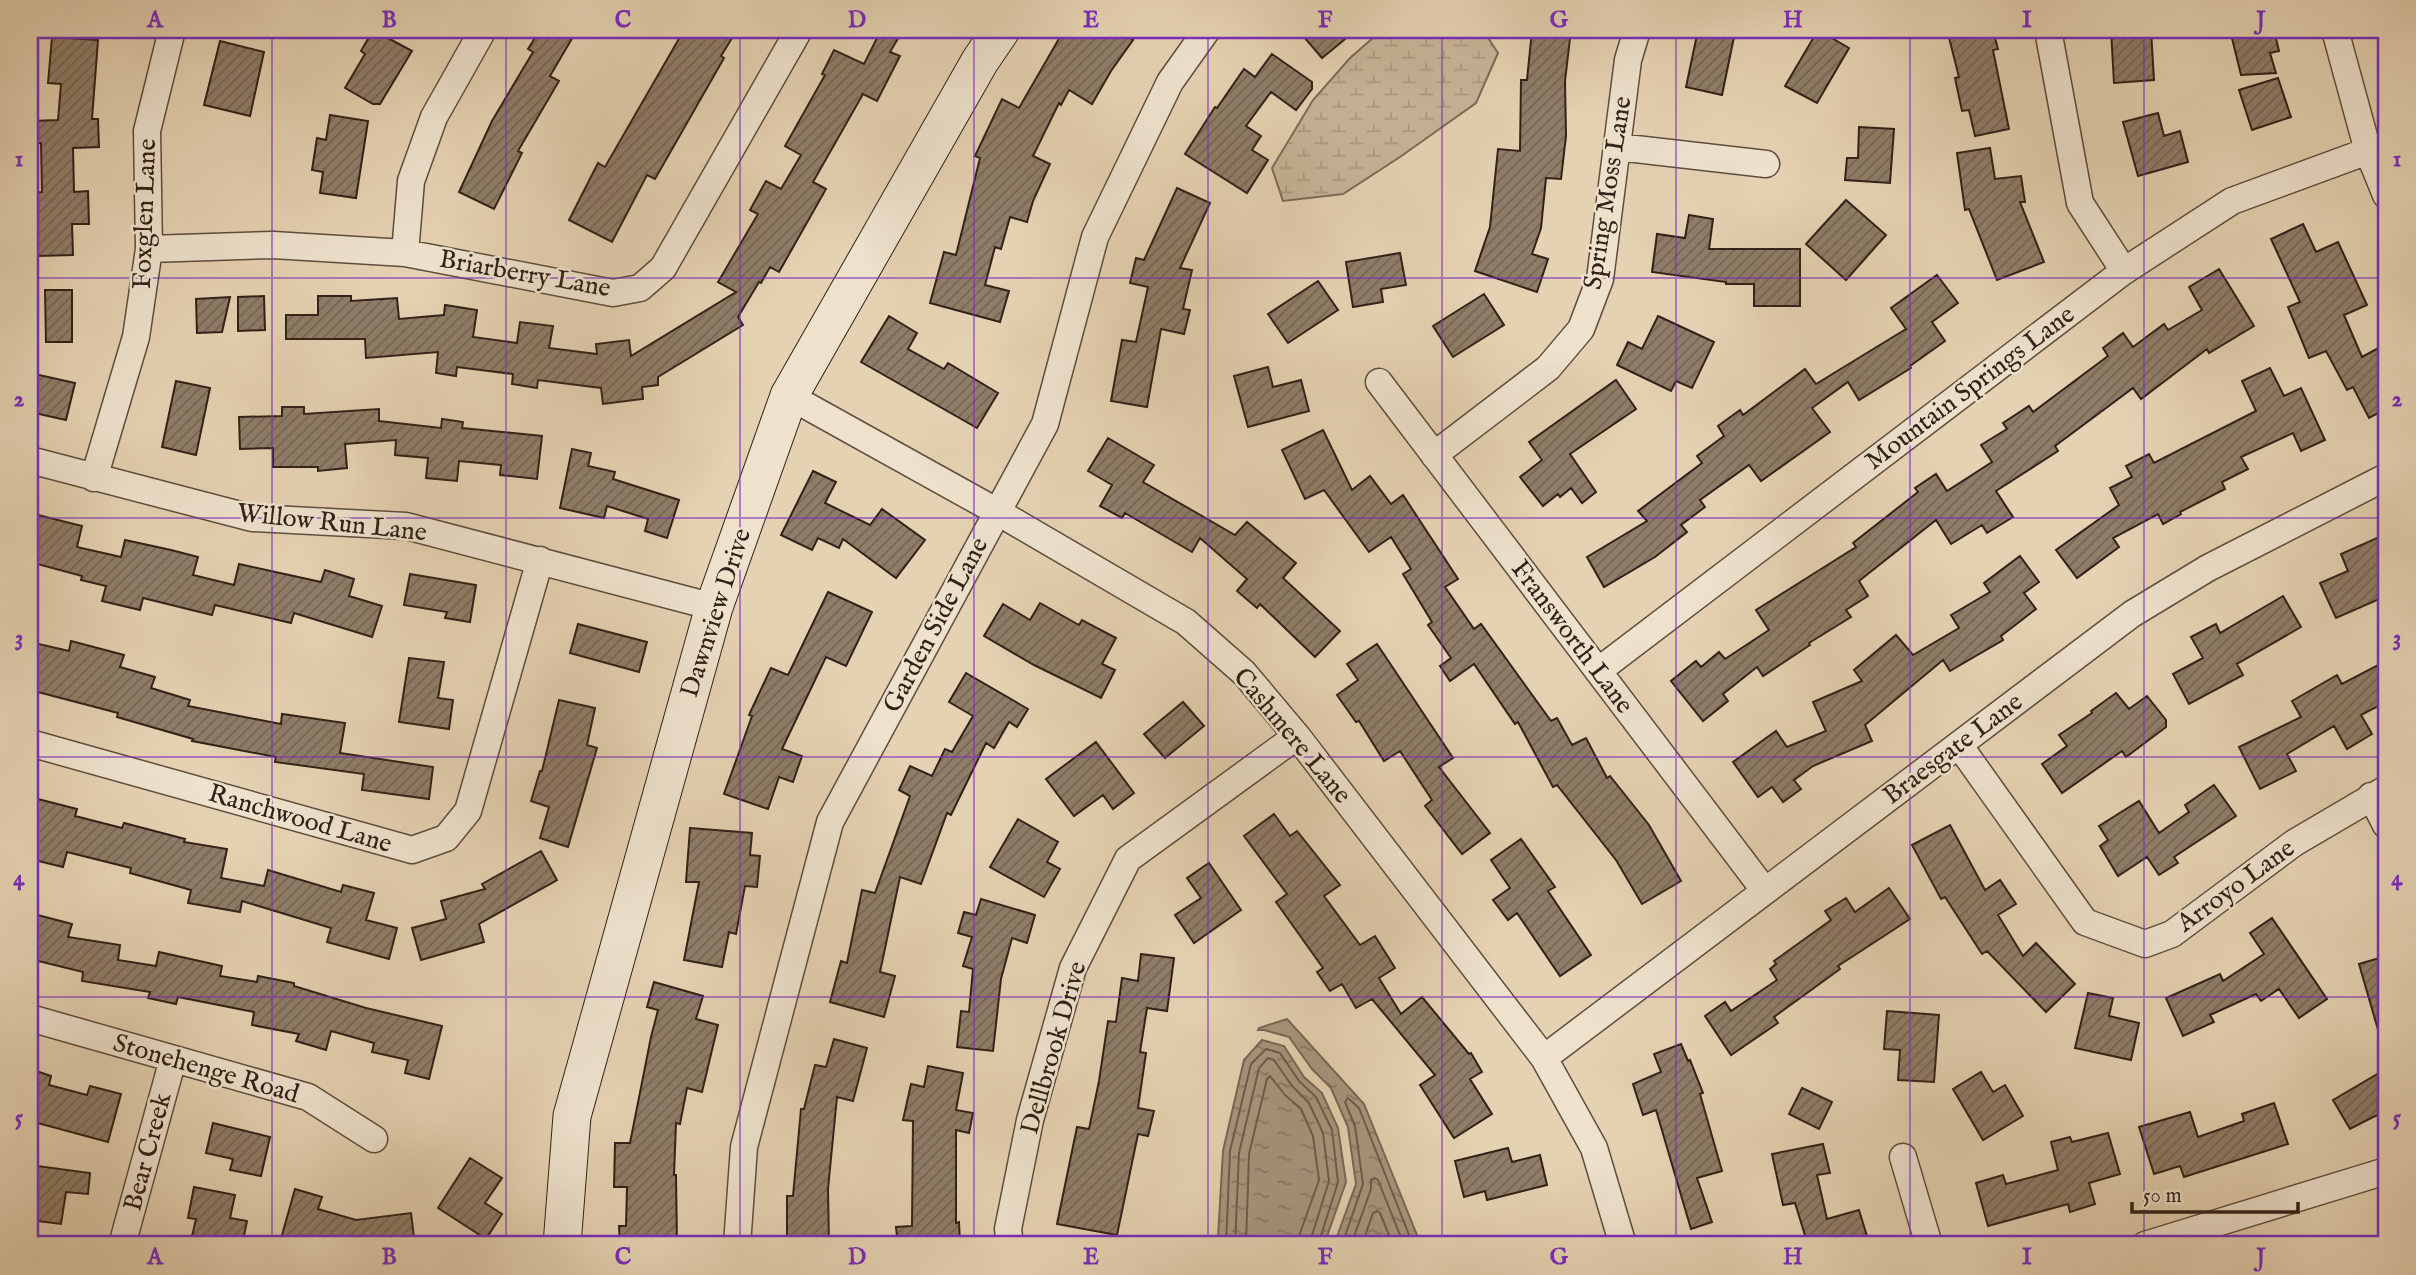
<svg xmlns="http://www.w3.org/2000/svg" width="2416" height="1275" font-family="'IM FELL English',serif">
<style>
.wetland{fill:url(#wetland-marsh);stroke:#7c6a58;stroke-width:2}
.water{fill:url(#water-ripples);stroke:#786755;stroke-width:2}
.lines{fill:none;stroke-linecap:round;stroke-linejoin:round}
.shore{stroke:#6c5c4b;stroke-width:2}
.building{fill:url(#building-hatch);stroke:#312118;stroke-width:2}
.street-casing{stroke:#5e4d3e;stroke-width:29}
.secondary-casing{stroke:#312118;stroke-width:39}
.street{stroke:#eee2cd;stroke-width:26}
.secondary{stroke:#eee2cd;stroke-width:37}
.grid{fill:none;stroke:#7b2cbf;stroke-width:2;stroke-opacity:0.55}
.labels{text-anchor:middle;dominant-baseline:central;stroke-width:5;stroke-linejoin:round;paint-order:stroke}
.street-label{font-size:26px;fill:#312118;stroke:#eee2cd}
.neatline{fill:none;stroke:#7b2cbf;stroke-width:2.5}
.grid-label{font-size:23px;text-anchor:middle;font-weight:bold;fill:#7b2cbf}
</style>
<defs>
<pattern id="wetland-marsh" width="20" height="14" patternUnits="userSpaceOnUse" patternTransform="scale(1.75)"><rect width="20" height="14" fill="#c6b498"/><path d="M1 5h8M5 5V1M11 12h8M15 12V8" fill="none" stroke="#ab9a82"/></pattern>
<pattern id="water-ripples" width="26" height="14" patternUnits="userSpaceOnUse" patternTransform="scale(1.75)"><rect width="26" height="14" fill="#a8967e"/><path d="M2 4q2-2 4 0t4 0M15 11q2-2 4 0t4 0" fill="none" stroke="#897a66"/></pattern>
<pattern id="building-hatch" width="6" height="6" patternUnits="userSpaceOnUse" patternTransform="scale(1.75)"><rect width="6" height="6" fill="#8f7d68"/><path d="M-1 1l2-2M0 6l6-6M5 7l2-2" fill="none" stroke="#756655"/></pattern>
</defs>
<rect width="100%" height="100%" fill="#e5d2b2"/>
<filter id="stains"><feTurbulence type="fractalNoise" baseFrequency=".00286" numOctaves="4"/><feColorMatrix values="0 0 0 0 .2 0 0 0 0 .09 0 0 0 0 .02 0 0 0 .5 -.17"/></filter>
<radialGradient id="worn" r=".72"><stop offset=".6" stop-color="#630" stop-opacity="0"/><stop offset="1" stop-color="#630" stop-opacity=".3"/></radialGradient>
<path class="wetland" d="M1382,30H1483L1498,53L1476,103L1400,157L1343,194L1283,201L1272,168L1313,100L1350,58Z"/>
<path class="water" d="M1287,1019L1364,1104L1421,1245H1334L1356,1184L1348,1127L1331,1088L1312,1069L1289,1037L1264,1030H1258L1259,1028Z
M1262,1040L1284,1046L1304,1077L1322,1093L1338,1128L1346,1182L1324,1245H1220L1218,1237L1223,1151L1244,1060Z"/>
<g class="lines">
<path class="shore" d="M1226,1245L1230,1151L1251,1064L1266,1049L1280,1053L1299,1081L1316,1097L1332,1130L1338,1182L1318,1245
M1235,1245L1239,1153L1259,1068L1268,1058L1274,1060L1292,1086L1309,1103L1323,1133L1329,1181L1309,1245
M1246,1245L1249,1154L1267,1079L1270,1076L1285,1095L1301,1109L1313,1136L1319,1180L1299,1236L1298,1245
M1342,1245L1363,1184L1355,1126L1345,1102L1348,1098L1359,1108L1413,1245
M1351,1245L1371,1189V1180L1375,1178L1378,1180L1404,1245
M1362,1245L1373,1213L1377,1211L1380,1213L1393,1245"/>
</g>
<path class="building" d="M373,30L412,51L380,104H373L345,88L365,54L361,51Z
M540,30H577L550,76L559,81L518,151L522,153L494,209L459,192L492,121L533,52L528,49Z
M684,30H737L721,56L724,58L655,179L647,175L612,242L569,220L598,163L605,167Z
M881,30H903L890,52L900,56L877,101L863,94L813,182L826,189L779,272L770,267L761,283L759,282L738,317L743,325L658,377V385L642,387L643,399L603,404L601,388L538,380L537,388L512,384L513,374L457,367L456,376L436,373L438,352L366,358L365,339H286V315H318V296H351V301L397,298L399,319L444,315L445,305L477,310L473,337L517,343L520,322L553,326L549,348L597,354L596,344L629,340L631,356L736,292L718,282L758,214L750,210L766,181L781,189L801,155L785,146L825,75L822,74L834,50L864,64Z
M1064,30H1118L1133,40L1111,71L1092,104L1069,90L1061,105L1059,103L1033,156L1050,164L1033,201L1027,222L1010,217L1001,249L995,247L985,285L1009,291L1000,322L930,303L944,252L956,255L980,158L975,156L1002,99L1019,108Z
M1298,30H1356L1322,58Z
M1532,30H1571L1565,81L1566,136L1561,179L1546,178L1541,228L1532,254L1548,259L1537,292L1475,271L1490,227L1498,149L1520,151L1521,80H1527Z
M1698,30L1734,37L1722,95L1686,87Z
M1818,30L1849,48L1817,103L1785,86Z
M1947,30H1993L1998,49L1993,50L2009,129L1975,136L1969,110L1962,111L1955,78L1959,77Z
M2111,30H2151L2154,80L2114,83Z
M2230,30H2274L2279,51L2270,53L2276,73L2241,75Z
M52,37L98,40L92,119H98L99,147L73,148L74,192L88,191L89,224H72L73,255L37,256L36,216H31L30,193L42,192L41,143H33L32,121L58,120L61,84L48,83Z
M220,41L264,52L250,116L204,105Z
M1272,54L1312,82V89L1296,110L1271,92L1246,126L1261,136L1252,150L1268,160L1247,193L1185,154L1215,107L1217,108L1244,69L1255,77Z
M2278,78L2291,117L2252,130L2239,90Z
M2158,113L2164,136L2180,131L2188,162L2138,176L2123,122Z
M330,115L368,121L356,198L320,193L323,172L312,170L317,138L326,140Z
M1859,127L1894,129L1890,183L1845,180L1847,158H1858Z
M1990,148L1995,179L2021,176L2025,202H2020L2044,262L1997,280L1969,209L1965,210L1957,153Z
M1177,188L1210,203L1180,268L1192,270L1183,309L1190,310L1184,334L1161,329L1147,407L1111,401L1122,340L1136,342L1148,287L1130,283L1136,258L1144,260Z
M1846,200L1886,235L1846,280L1806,244Z
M1689,215L1713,219L1709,249H1800V306H1754V284H1726V282L1652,272L1657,234L1685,238Z
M2303,224L2316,252L2338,242L2355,279L2367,305L2344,315L2362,357L2386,344V409L2369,418L2353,387L2347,390L2326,351L2309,358L2288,307L2300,302L2271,239Z
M1400,253L1406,285L1381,289L1383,302L1353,307L1346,262Z
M2219,269L2254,326L2209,353L2207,349L2141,399L2133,388L2055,446L2058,451L1996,491L2013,517L1987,533L1982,525L1951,544L1936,520L1859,581L1868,596L1846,610L1851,617L1809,643L1810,645L1763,676L1757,667L1723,694L1728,701L1703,721L1671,681L1696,661L1701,667L1719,652L1725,659L1769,630L1756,610L1856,547L1853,543L1918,492L1915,488L1936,474L1947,491L1992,462L1981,445L2007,429L2003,423L2029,406L2033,412L2108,356L2103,348L2123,333L2133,347L2164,324L2168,330L2202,310L2189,287Z
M1937,275L1958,303L1932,322L1945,341L1910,366L1911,368L1859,400L1848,382L1812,408L1830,432L1761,481L1749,465L1700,500L1705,507L1681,525L1687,532L1655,557L1604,587L1587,557L1647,521L1638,511L1702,463L1697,456L1724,436L1718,426L1740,410L1743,415L1805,369L1816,384L1906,329L1891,308Z
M1318,281L1338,310L1288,343L1268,314Z
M45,290H72V342H46Z
M1484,294L1504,325L1453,357L1433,326Z
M264,296L265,330L238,331V297Z
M230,297L222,332L197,333L196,299Z
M889,316L917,333L908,349L944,369L948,363L998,393L977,428L861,362Z
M1658,316L1714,342L1692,388L1676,381L1671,391L1617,365L1628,342L1642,349Z
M1268,367L1273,387L1301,380L1309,411L1248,427L1234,376Z
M2270,368L2284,396L2301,388L2325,440L2301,451L2293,433L2241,457L2248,469L2222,482L2225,489L2180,512L2181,514L2163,524L2158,514L2113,538L2119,547L2077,578L2056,550L2119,505L2110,488L2132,477L2126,466L2149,454L2154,463L2256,411L2242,381Z
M30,373L75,383L66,420L30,412Z
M1616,380L1636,409L1570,454L1596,492L1582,503L1571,488L1560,497L1558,494L1543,506L1520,477L1542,460L1529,442Z
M176,381L210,388L196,455L162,447Z
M282,407H304V414L379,409V421L441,428L442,419L463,422L462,428L542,436L537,479L500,475L501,465L459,461L457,481L426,478L428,458L395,455L396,440L345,444L347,468L318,471V467H273V448L240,449L239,417L282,416Z
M1323,430L1352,490L1370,476L1391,504L1403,495L1458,579L1445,587L1474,629L1481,624L1551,721L1557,718L1572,745L1586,738L1607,778L1610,776L1649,825L1681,881L1642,904L1616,860L1557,785L1553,787L1518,722L1515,724L1474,664L1450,681L1440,666L1451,658L1428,625L1432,622L1403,574L1411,569L1391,537L1369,552L1324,490L1305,499L1282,450Z
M1108,438L1154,465L1143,482L1235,535L1247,522L1296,563L1283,578L1340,631L1315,657L1260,604L1257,608L1237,591L1247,579L1200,538L1192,552L1125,513L1122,518L1100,506L1112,485L1088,471Z
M572,449L591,453L588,466L615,472L613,479L679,500L667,538L645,531L648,519L607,506L604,518L560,508Z
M813,471L836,482L825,503L870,525L882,509L925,540L896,578L843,539L839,548L818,538L812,550L781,535Z
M30,513L82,526L77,547L121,557L125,540L171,550L198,557L193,575L234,585L239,564L321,582L325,570L354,579L349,596L382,606L372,637L294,613L291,623L215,605L212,615L143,598L140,610L102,601L106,586L81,580L82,576L30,562Z
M2386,534V596L2336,618L2320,583L2348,571L2341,554Z
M2020,556L2039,582L2024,593L2036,609L2001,636L2003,640L1950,671L1943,660L1865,725L1872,741L1813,766L1794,780L1801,789L1783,802L1772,787L1758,797L1733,762L1776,731L1787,747L1826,731L1813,702L1862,681L1854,670L1896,635L1913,655L1959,628L1951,615L1990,592L1984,583Z
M410,574L476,585L470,622L445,618L447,612L404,605Z
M828,592L872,612L846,666L826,657L782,749L802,756L793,782L779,777L768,809L724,794L752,716L749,715L771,668L788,675Z
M2283,596L2301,627L2237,664L2243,675L2189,704L2173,674L2203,658L2191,637L2216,624L2220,633Z
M1040,603L1079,625L1082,620L1116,638L1102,664L1115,670L1101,698L1034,665L984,636L1003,604L1030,620Z
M578,624L647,642L639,672L570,653Z
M71,641L124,655L120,667L155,677L151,688L190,700L188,706L281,724L282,714L345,723L340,753L433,767L429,799L362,790L364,774L275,762L276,757L192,741L193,739L117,717L118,713L30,690V642L69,651Z
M1377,644L1453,758L1439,767L1490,833L1462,854L1425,806L1432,800L1400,751L1384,761L1359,721L1356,722L1337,695L1358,680L1347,664Z
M409,658L444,662L438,698L453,700L449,729L399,722Z
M2386,661V702L2361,715L2372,734L2347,749L2334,726L2287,754L2296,771L2260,789L2239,747L2301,717L2292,701L2337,675L2342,684Z
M966,673L1028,709L1017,727L1009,722L994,748L986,743L951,815L947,813L921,884L900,877L880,972L895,976L884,1017L830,1002L841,961L847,963L862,890L875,893L910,796L899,790L910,766L932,776L945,749L952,752L973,716L949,702Z
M2116,693L2129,709L2147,696L2166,720V727L2126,757L2122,751L2062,793L2042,764L2067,746L2059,735L2092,713L2091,711Z
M559,700L595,708L587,745L597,748L568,847L540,838L549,807L531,801L540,771H542Z
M1183,702L1204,726L1165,758L1144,734Z
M1096,742L1134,793L1113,809L1103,795L1074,816L1046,779Z
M2214,785L2236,816L2174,857L2178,863L2159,875L2147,857L2118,876L2100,846L2108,840L2099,826L2139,801L2159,833L2189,812L2185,805Z
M30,797L77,809L75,816L122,828L124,823L185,839L184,842L227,849L221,878L264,886L268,870L341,892L343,885L374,893L366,920L397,928L389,959L327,942L331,928L242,901L240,912L188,903L191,890L130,873L131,868L67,852L63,867L30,859Z
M1274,814L1290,836L1297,831L1340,885L1324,896L1360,945L1375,936L1395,968L1379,978L1401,1014L1422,997L1469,1054L1471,1053L1482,1072L1470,1079L1492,1114L1454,1138L1420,1085L1435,1075L1372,999L1356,1008L1342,984L1330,991L1317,972L1323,968L1276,902L1287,894L1244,836Z
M1018,819L1058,842L1047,862L1060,869L1044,897L990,867Z
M1950,825L1985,890L2000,880L2016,904L1998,915L2023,956L2036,943L2075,984L2046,1012L1987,951L1982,954L1945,897L1941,899L1912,845Z
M690,828L752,833L750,855L760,856L757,887L745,886L736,934L729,932L722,967L684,960L699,882H686Z
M1521,839L1555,887L1548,891L1591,955L1560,976L1517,913L1508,920L1493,900L1510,888L1491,860Z
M541,851L557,880L479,924L484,942L421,960L412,928L446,919L441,901L485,889L482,884Z
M1209,863L1241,910L1194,943L1175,915L1201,898L1187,878Z
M1889,888L1910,919L1838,966L1840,969L1774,1017L1778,1023L1731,1055L1705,1016L1725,1002L1731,1011L1777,980L1770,969L1776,964L1774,961L1831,920L1825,911L1846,898L1855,912Z
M981,899L1035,915L1027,943L1012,938L1001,979L993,1051L957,1047L961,1011L969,1012L973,969L963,966L972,937L958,933L964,912L976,915Z
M30,913L72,924L68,937L120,945L118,960L156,966L159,952L222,966L220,976L257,982L258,976L294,983V986L366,1008L442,1026L429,1079L405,1073L408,1060L372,1052L374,1043L331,1031L326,1050L296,1041L299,1034L252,1025L254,1012L178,997L176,1004L148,998L150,992L82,981L83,972L30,959Z
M2272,918L2327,999L2299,1018L2279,989L2261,1001L2256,994L2210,1015L2214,1022L2183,1036L2166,998L2220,974L2223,981L2264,954L2250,933Z
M1141,954L1174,958L1167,1011L1147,1008L1140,1052L1146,1053L1138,1108L1154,1111L1148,1136L1138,1134L1117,1235L1057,1224L1077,1127L1089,1129L1099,1081L1108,1021L1116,1022L1122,978L1138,981Z
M2386,956V1039L2381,1040L2359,964Z
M654,982L703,996L696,1019L718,1025L702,1092L687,1088L680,1124L676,1123L674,1175H676L677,1245H620L619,1226H626L627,1187H614L615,1143H630L651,1037L658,1010L647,1007Z
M2088,993L2113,998L2109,1016L2139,1023L2131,1060L2075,1048Z
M1887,1011L1939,1015L1934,1082L1898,1080L1900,1050L1884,1049Z
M834,1039L867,1048L853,1101L837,1097L828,1189L829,1245H787V1196H793L801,1109H804L815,1065L826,1067Z
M1681,1044L1688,1061L1690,1060L1703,1093L1700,1094L1722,1171L1697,1178L1712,1222L1691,1229L1656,1110L1643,1115L1633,1084L1661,1072L1654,1054Z
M928,1066L963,1073L956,1110L973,1113L969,1133L956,1130V1223L959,1222L960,1243L898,1245L896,1227L912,1226L913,1121L903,1120L911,1084L924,1087Z
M30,1069L51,1076L49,1085L87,1095L90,1086L121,1094L108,1142L30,1121Z
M2386,1069V1112L2373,1117L2350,1129L2333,1100Z
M1981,1072L1993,1092L2005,1085L2023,1116L1983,1140L1953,1089Z
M1802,1088L1832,1102L1819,1129L1789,1114Z
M2274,1103L2288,1144L2184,1177L2180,1166L2154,1174L2139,1127L2190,1112L2198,1137L2244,1121L2242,1114Z
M213,1123L270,1137L261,1176L230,1170L233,1159L206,1153Z
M2108,1133L2120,1174L2089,1183L2095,1204L2070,1212L2068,1204L1988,1226L1976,1183L2003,1175L2006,1184L2058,1170L2051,1142L2070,1137L2072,1142Z
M1823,1144L1830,1173L1817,1175L1827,1219L1859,1210L1867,1236L1852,1241L1854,1245H1808L1795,1203L1783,1205L1772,1154Z
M1508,1148L1512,1162L1540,1155L1547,1185L1487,1200L1485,1191L1464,1197L1455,1161Z
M470,1158L502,1178L485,1203L502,1214L486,1239L438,1208Z
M30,1165L90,1173L88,1194L66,1192L61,1224L30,1220Z
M194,1187L235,1195L230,1218L247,1221L242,1245H190L196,1219L188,1218Z
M295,1189L322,1197L318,1209L356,1220L411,1213L415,1245H292L280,1242Z"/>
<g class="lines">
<defs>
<path id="street" d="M2048,30L2080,203L2124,271
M2335,30L2368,151L2386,195
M1618,147L1766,164
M149,249L273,245L405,253L613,293L640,288L663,268L799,30
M405,253L411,181L434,117L483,30
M1379,382L1765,891
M789,396L996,511L1186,622L1244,673L1297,736L1544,1058L1594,1148L1623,1245
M1434,455L1548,368L1581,329L1600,279L1628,60L1637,30
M30,460L252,518L406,526L714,607
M94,478L136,337L149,249L147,131L172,30
M1598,671L2124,271L2232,201L2368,151
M30,743L412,850L446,838L468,811L540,560
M1959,745L2085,922L2145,944L2172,934L2294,843L2386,789
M2371,796L2386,825
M30,1018L308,1097L374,1139
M1544,1058L2132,614L2208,568L2386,477
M1903,1157L1929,1245
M122,1245L173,1059
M737,1245L744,1147L830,822L1045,424L1095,237L1170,82L1207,30
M1010,1245L1008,1229L1030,1120L1073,968L1128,859L1297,736
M2145,1245L2386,1171"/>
<path id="secondary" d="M562,1245L572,1116L714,607L789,396L980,61L1001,30"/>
</defs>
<use href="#street" class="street-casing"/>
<use href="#secondary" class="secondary-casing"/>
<use href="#street" class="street"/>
<use href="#secondary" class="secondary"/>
</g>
<path class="grid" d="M272,30V1245M506,30V1245M740,30V1245M974,30V1245M1208,30V1245M1442,30V1245M1676,30V1245M1910,30V1245M2144,30V1245M30,278H2386M30,518H2386M30,757H2386M30,997H2386"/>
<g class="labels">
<g class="street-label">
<text transform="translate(1608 193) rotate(-81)">Spring Moss Lane</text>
<text transform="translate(145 214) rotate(-88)">Foxglen Lane</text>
<text transform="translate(525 274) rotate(10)">Briarberry Lane</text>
<text transform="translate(1970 388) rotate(-37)">Mountain Springs Lane</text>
<text transform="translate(332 523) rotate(6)">Willow Run Lane</text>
<text transform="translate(716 613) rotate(-72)">Dawnview Drive</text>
<text transform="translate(936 625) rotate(-62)">Garden Side Lane</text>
<text transform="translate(1572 637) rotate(53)">Fransworth Lane</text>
<text transform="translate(1292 736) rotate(50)">Cashmere Lane</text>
<text transform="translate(1953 749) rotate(-37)">Braesgate Lane</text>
<text transform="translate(300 819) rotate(16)">Ranchwood Lane</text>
<text transform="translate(2236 886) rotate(-36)">Arroyo Lane</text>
<text transform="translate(1054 1048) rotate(-74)">Dellbrook Drive</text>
<text transform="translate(206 1069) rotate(16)">Stonehenge Road</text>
<text transform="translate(148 1152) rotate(-75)">Bear Creek</text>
</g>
</g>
<rect width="2416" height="1275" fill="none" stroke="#e5d2b2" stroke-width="77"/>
<path d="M2132 1202v10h166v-10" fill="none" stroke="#312118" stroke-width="3.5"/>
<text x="2143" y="1202" font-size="21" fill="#312118" stroke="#eee2cd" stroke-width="5" paint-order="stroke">50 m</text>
<rect x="38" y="38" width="2340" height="1198" class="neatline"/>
<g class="grid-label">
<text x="155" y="27">A</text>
<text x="389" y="27">B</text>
<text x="623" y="27">C</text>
<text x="857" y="27">D</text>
<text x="1091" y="27">E</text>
<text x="1325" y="27">F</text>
<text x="1559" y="27">G</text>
<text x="1793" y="27">H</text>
<text x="2027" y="27">I</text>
<text x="2261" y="27">J</text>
<text x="19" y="166">1</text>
<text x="2397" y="166">1</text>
<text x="19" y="406">2</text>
<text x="2397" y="406">2</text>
<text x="19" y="645">3</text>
<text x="2397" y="645">3</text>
<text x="19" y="885">4</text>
<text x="2397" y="885">4</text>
<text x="19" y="1125">5</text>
<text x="2397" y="1125">5</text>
<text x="155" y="1264">A</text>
<text x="389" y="1264">B</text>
<text x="623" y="1264">C</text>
<text x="857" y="1264">D</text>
<text x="1091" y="1264">E</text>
<text x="1325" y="1264">F</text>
<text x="1559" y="1264">G</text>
<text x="1793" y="1264">H</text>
<text x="2027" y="1264">I</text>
<text x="2261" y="1264">J</text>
</g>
<rect width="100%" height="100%" filter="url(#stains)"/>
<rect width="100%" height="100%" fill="url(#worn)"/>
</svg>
